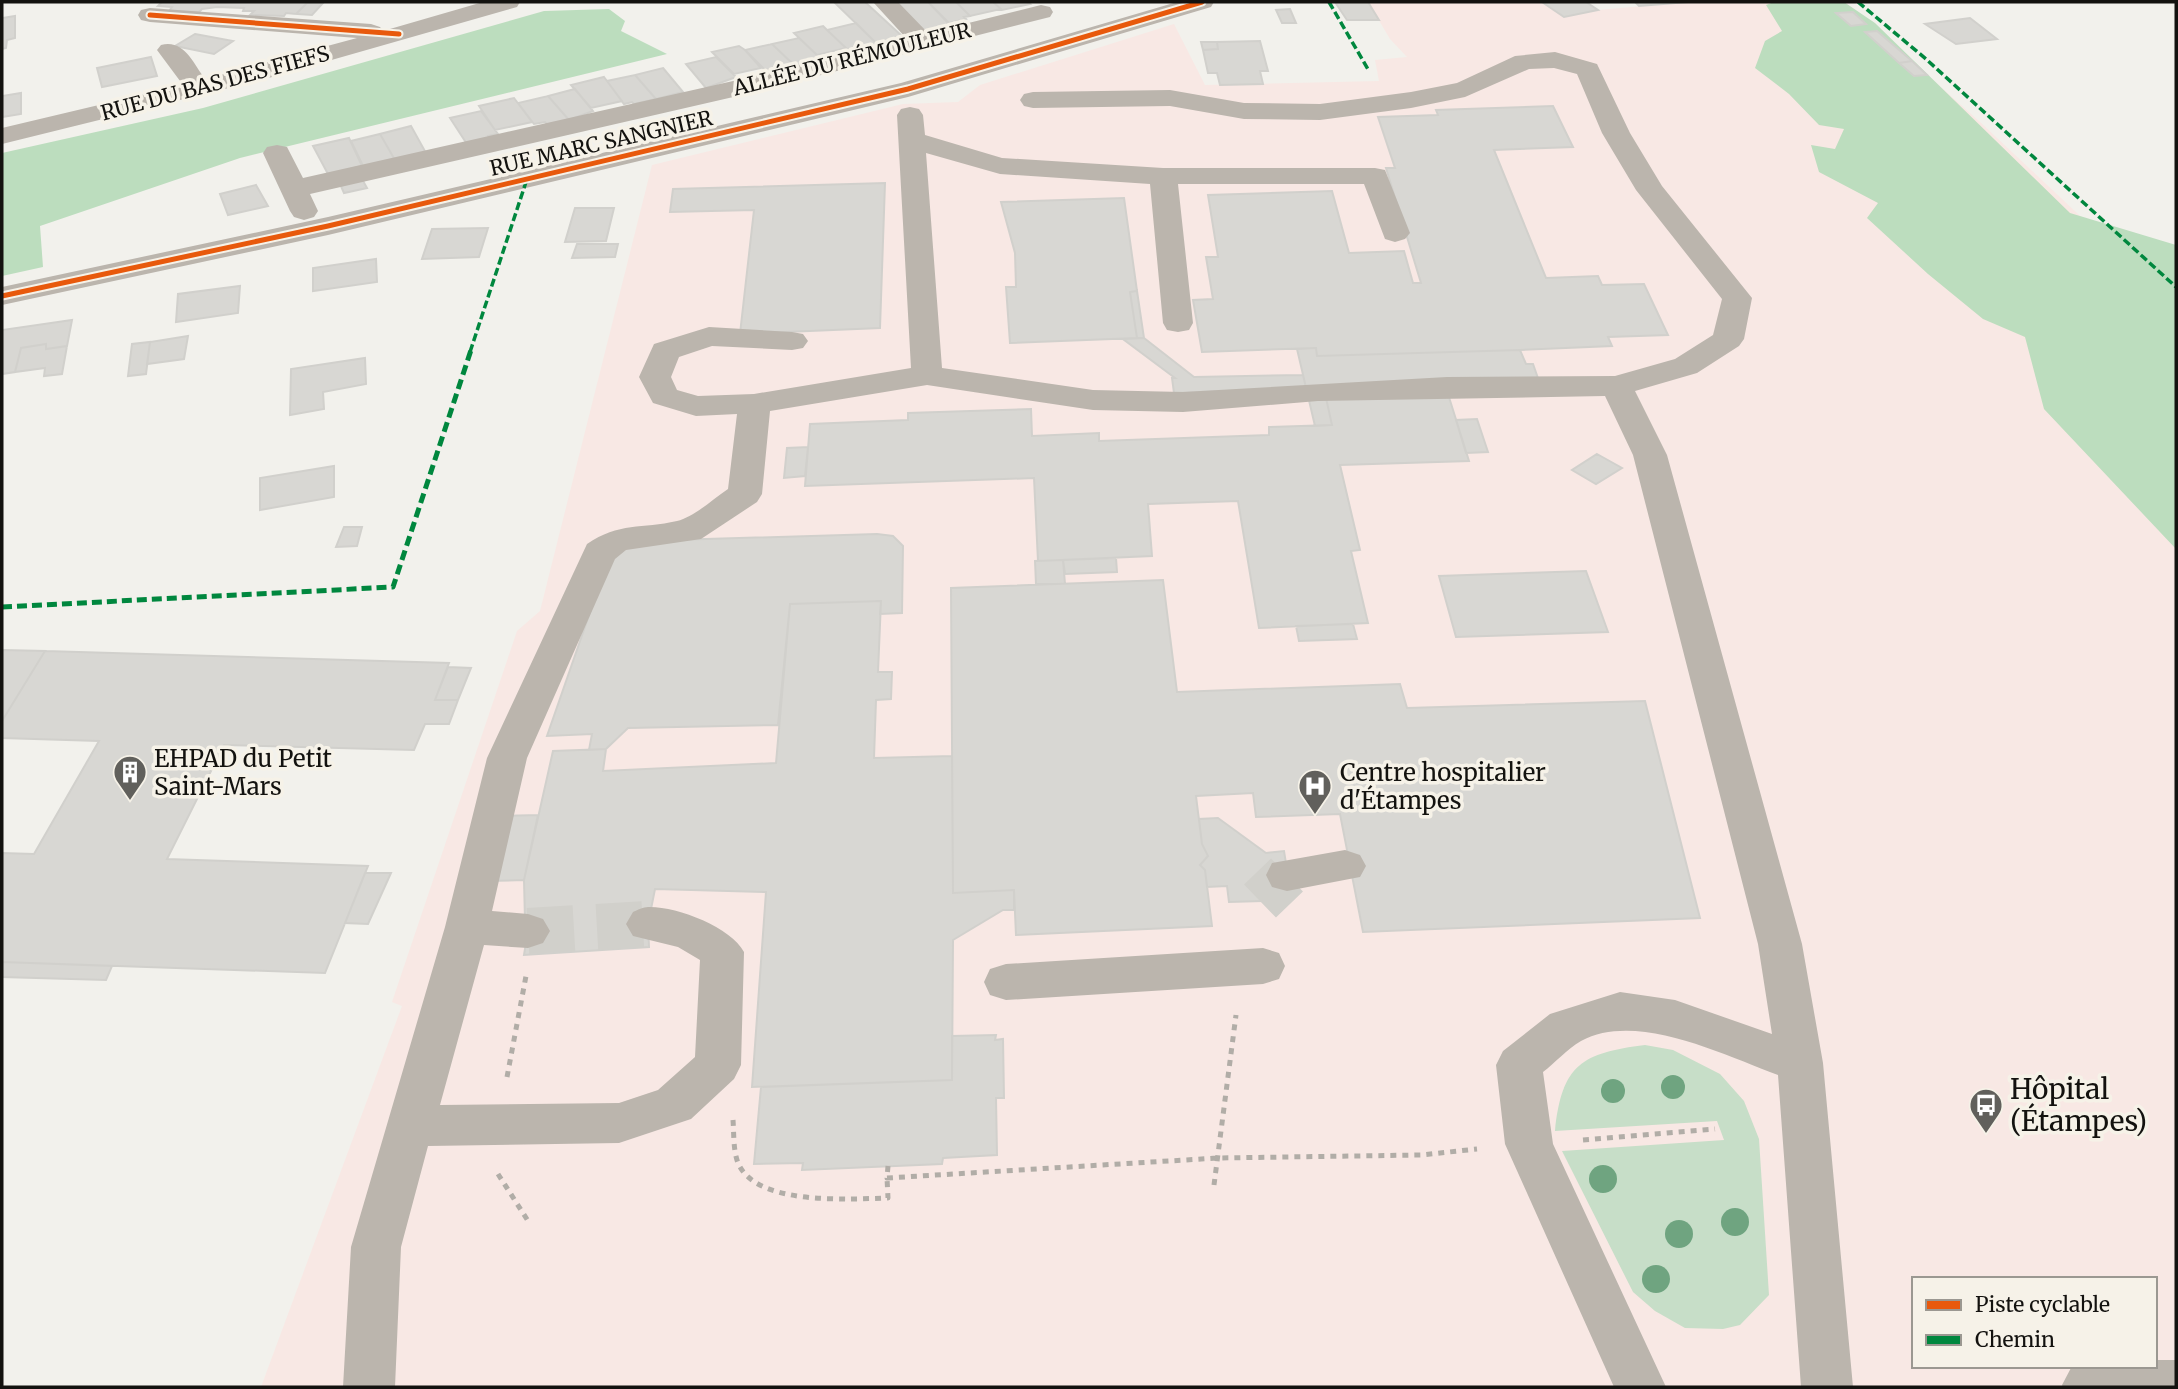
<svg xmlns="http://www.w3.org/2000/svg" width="2178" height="1389" font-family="Merriweather,serif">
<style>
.medical{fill:#f8e8e4;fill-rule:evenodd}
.green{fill:#c7dec8}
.forest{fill:#bcddbe}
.building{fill:#d8d7d3;stroke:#d1d0cc;stroke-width:2}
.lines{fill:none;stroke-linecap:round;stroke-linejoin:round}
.minor-tunnel{stroke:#d1d0cb;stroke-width:46;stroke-dasharray:46 23;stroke-linecap:butt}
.path{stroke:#b1ada7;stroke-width:5;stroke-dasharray:6 6;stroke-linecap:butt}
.minor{fill:#bbb5ad;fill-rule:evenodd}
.quiet-far1{stroke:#00873e;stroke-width:3.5;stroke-dasharray:8 3.5;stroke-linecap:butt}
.quiet{stroke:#00873e;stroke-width:5;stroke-dasharray:10 5;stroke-linecap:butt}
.cycleway-casing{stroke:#f6f2e8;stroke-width:9}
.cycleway{stroke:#e8590c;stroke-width:5}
.tree{fill:#6fa480}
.labels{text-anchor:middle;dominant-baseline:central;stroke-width:7;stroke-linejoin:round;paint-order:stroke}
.far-street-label{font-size:21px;fill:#13120f;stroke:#f6f2e8}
.poi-label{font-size:24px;fill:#13120f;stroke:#f6f2e8;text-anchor:start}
.near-poi-label{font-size:28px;fill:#13120f;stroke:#f6f2e8;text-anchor:start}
</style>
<rect width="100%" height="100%" fill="#f2f1ec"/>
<path class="medical" d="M1368,2H1542L1564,17L1598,10L1688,2H1845L1979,121L2161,292L2176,312V1387H261L402,1006L392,1002L517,631L540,611L652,165L903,104L958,102L980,85L1174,24L1205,85L1379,81L1375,60L1407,57L1390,39ZM1914,1279H2155V1366H1914Z"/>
<path class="green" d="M1645,1045L1673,1050L1720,1074L1744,1101L1759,1139L1769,1295L1740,1325L1723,1329L1685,1328L1655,1311L1633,1292L1562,1151L1724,1140L1717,1121L1555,1131C1562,1064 1582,1053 1645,1045Z"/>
<path class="forest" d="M1774,2H1844L1875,23L2070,213L2176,245V549L2044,409L2025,337L1983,319L1928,274L1867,218L1878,203L1819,172L1811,145L1835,149L1844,129L1819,125L1789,94L1755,68L1765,41L1782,31L1766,5Z
M609,9L625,21L621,31L667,54L240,158L40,226L43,267L2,276V153L203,108L544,11Z"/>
<path class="building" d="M162,2H308L296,14L286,13L284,16L250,15L254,11H243L244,8L217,7L202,9L199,12L169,11L172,7L158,6Z
M834,2H865L903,37L877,44Z
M894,2H928L951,26L922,32Z
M928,2H956L970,16L964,17L966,19L949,23Z
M956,2H993L1001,9L970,16Z
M993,2H1027L1030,4L1002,10Z
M1335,2H1368L1379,20H1347Z
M1542,2H1586L1598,10L1564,17Z
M1635,2H1688L1639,6Z
M307,3H323L312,15L296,14Z
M1290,9L1296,23H1282L1276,10Z
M1853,12L1866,24L1851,26L1836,13Z
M15,16V38L7,40L6,48L2,49V18Z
M1970,18L1997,39L1956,44L1925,24Z
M856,23L878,45L847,49L827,30Z
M823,26L827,30L846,48L817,55L794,33Z
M1877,31L1912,61L1899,63L1865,32Z
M195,34L233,41L214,54L175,46Z
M799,38L819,57L795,66L772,44Z
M1260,41L1268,71H1260L1263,84L1220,85L1217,73H1208L1203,50L1218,49L1217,42Z
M1201,42H1217L1218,49L1203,50Z
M772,44L795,66L765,70L745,50Z
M739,46L745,50L761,68L734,74L712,52Z
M151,57L157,76L102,87L97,68Z
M716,57L736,77L706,88L686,64Z
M1912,61L1927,75L1914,76L1899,63Z
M663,68L683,92L656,99L635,75Z
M635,75L656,99L634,104L632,102L624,104L607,81Z
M604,77L622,101L591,108L571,85Z
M575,89L593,111L569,120L548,96Z
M21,93V114L2,117V96Z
M548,96L569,120L548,125L545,122L534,124L518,103Z
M514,98L532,122L495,130L479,106Z
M1553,106L1573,147L1494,150L1546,278L1598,276L1602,285L1644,284L1668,335L1608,337L1612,346L1520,350L1317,356L1316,348L1202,352L1193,300L1213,299L1206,257H1218L1208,195L1332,191L1349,253L1404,251L1413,283H1421L1386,168H1395L1378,117L1438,115L1436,110Z
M481,111L498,134L488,136L489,139L467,144L450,118Z
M411,126L426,153L395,160L380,134Z
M380,134L395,160L364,168L351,141Z
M349,138L362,166L328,174L313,146Z
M362,179L367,188L344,193L340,184Z
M885,183L880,328L740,334L754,210L670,212L673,189Z
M256,185L268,206L228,215L220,194Z
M1124,198L1137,291L1130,292L1137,338L1010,343L1006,287H1016L1015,253L1001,202Z
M575,208H614L606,241L565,242Z
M488,228L479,257L422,259L432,229Z
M577,244H618L615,257L572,258Z
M376,259L377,282L313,291V268Z
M240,286L238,313L176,322L178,294Z
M1137,291L1144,338H1137L1130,292Z
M72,320L67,346L46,349V344L21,348L15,372L2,374V330Z
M188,336L184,359L147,364L150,342Z
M1144,338L1194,377L1303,375L1306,388L1174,393L1172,378H1175L1123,339Z
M150,342L146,374L128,376L132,344Z
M46,344V349L67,346L62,374L44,376L45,368L15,372L21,348Z
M1316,348L1317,356L1520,350L1526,364H1533L1539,381L1326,398L1332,425L1315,426L1297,349Z
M365,358L366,384L323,392L324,409L290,415L291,369Z
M1448,394L1469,461L1340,465L1360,550L1351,551L1368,623L1259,628L1238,501L1148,504L1152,556L1038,561L1034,478L805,486L810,424L908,420V413L1031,409L1032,436L1099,433V441L1269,435V427L1332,425L1326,398Z
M1477,419L1488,452L1466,453L1456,420Z
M808,447L805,476L784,478L787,448Z
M1597,454L1622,468L1596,484L1572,470Z
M334,466V497L260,510V478Z
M344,527H362L357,546L336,547Z
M877,534L893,536L903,546L902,613L880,614L881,601L790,604L778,725L628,728L606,749L589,750L592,734L547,736L610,555L639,541Z
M1116,558L1117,572L1065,574L1063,560Z
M1063,560L1065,584H1036L1035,561Z
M1586,571L1608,632L1456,637L1439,576Z
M1163,580L1177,692L1400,684L1407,708L1645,701L1700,918L1363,932L1340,814L1256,817L1253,793L1196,796L1202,844L1208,856L1200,865L1205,870L1212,926L1016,935L1014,890L953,893L951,588Z
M881,601L878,672H892L891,699L876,700L874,758L952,756L953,893L1014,890V910H1003L953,940L952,1080L752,1087L766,892L655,889L648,924L649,947L524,955L528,931L525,920L524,880L553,751L606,749L603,771L776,763L790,604Z
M1353,624L1357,639L1299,641L1296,626Z
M2,650L45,651L2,721Z
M45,651L449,663L435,700H458L449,724H425L414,750L224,745L167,859L368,866L325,973L2,962V853L34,854L99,741L2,738V721Z
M448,667L471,668L458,700H435Z
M538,815L524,880L487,881L502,816Z
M1218,818L1266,853L1284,851L1292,900L1229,902L1227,886L1207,887L1205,870L1200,865L1208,856L1202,844L1199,819Z
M365,873H391L368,924L345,923Z
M2,962L112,966L106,980L2,977Z
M996,1035L995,1040L1003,1039L1004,1098H996L997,1155L943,1158L942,1164L802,1170L803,1163L754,1164L761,1087L952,1080V1036Z"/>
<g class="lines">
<path class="minor-tunnel" d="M1260,901L1287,875
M528,931L648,924"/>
<path class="path" d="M507,1077L526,976
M733,1120C734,1133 733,1150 738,1163C756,1206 849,1199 888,1198L887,1178
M1583,1140L1715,1129
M888,1166L887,1178L1218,1158L1421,1155L1477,1149
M498,1174L530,1224
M1214,1185L1236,1015"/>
<path class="minor" d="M483,2H520L517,7L265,79L2,144V128L183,85L157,50L161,45C184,39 193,63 205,79L357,38L150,22L141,20L138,15L141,10L150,8L371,24L380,27L383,31Z
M873,2H898L928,33L1041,5L1050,7L1053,12L1050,17L742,95L310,194L318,211L314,217L304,220L294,217L290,211L263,153L267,147L277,145L287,147L303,178L742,79L906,38Z
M1177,2H1214L1211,7L908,97L328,235L2,305V287L328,217L901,83Z
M1555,52L1597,64L1630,133L1662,186L1752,298L1744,339L1739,346L1697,373L1635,391L1667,455L1802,944L1823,1063L1853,1387H1801L1778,1075C1723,1055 1637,1011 1581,1041C1567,1049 1555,1063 1543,1072L1553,1144L1666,1387H1614L1505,1144L1496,1065L1503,1051L1550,1014L1620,992L1675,1000L1772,1034L1758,944L1633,455L1605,396L1318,401L1183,412L1093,410L927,385L770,411L762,494L757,502L701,539L626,550L615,559L527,758L492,911L528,914L543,919L550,931L543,943L528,948L484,945L440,1105L619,1103L658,1090L695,1057L700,960L678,947L633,936L626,924L633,912C637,910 644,907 648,907C676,906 731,927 744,952L741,1065L734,1079L691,1119L619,1143L428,1146L401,1247L395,1387H343L351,1247L445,927L487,758L587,544C619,522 642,529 677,521C694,517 713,499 728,489L737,414L696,416L653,403L639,377L654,344L709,327L792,332L803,334L808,341L803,348L792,350L712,346L679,357L671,377L677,390L698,396L754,394L911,368L897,115L901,109L910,107L919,109L923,115L925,135L1002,158L1163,168H1375L1385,170L1410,233L1405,239L1395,242L1385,239L1364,184H1178L1193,323L1189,330L1178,332L1167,330L1163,323L1150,184L1000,174L926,153L942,368L1093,390L1183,392L1447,377L1615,376L1675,359L1713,335L1722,299L1636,190L1602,133L1577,74L1554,68L1529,69L1465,97L1411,108L1320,120L1244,119L1170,106L1033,108L1024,106L1020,100L1024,94L1033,92L1170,90L1244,103L1320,104L1411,92L1457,83L1515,56Z
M1345,850L1360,855L1366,866L1360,877L1287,891L1272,887L1266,875L1272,863Z
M1263,948L1279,953L1285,966L1279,979L1263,984L1006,1000L990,995L984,982L990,969L1006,964Z
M2155,1360H2176V1387H2063L2062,1385L2072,1366H2155Z"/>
<path class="quiet-far1" d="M1329,2L1369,71
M1858,2L1926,59L2176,287
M470,352L527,179"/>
<path class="quiet" d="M2,607L393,587L471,350"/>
<defs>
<path id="cycleway" d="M150,15L399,34
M2,296L328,226L908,89L1202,2"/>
</defs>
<use href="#cycleway" class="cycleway-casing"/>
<use href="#cycleway" class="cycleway"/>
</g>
<g class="tree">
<circle cx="1673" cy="1087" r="12"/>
<circle cx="1613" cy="1091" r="12"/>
<circle cx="1603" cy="1179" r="14"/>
<circle cx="1735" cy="1222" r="14"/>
<circle cx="1679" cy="1234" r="14"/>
<circle cx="1656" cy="1279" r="14"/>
</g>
<defs>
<symbol id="building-pin" viewBox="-11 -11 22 30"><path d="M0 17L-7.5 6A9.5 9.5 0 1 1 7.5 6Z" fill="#61605c" stroke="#f6f2e8"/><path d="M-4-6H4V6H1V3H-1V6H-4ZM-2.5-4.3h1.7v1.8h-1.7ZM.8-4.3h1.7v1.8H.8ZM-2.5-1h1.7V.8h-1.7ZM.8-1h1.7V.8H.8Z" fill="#fff"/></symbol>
<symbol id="hospital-pin" viewBox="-11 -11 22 30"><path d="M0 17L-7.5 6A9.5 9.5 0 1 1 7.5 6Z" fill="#61605c" stroke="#f6f2e8"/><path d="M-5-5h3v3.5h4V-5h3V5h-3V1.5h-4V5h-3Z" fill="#fff"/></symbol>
<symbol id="bus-pin" viewBox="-11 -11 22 30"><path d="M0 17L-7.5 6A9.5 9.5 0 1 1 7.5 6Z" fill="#61605c" stroke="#f6f2e8"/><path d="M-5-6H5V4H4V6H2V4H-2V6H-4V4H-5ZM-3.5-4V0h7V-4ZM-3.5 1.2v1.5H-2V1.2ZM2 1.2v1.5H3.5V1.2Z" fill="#fff"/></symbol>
</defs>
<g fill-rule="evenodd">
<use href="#building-pin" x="111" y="753" width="38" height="52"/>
<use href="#hospital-pin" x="1296" y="767" width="38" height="52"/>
<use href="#bus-pin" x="1967" y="1086" width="38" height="52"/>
</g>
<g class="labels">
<g class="far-street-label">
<text transform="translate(852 59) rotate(-14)">ALLÉE DU RÉMOULEUR</text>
<text transform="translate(215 83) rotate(-15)">RUE DU BAS DES FIEFS</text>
<text transform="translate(601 143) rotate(-13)">RUE MARC SANGNIER</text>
</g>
<g class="poi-label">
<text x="154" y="758">EHPAD du Petit<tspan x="154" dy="28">Saint-Mars</tspan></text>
<text x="1340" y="772">Centre hospitalier<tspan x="1340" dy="28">d'Étampes</tspan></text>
</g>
<g class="near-poi-label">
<text x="2010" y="1089">Hôpital<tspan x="2010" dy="32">(Étampes)</tspan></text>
</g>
</g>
<rect width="2178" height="1389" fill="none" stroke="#13120f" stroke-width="7"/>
<rect x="1912" y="1277" width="245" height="91" fill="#f6f2e8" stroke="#9b9891" stroke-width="2"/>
<rect x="1926" y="1300" width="35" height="10" fill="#e8590c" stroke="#9b9891" stroke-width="2"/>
<text x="1975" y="1312" font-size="21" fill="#13120f">Piste cyclable</text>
<rect x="1926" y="1335" width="35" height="10" fill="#00873e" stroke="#9b9891" stroke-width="2"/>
<text x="1975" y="1347" font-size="21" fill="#13120f">Chemin</text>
</svg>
